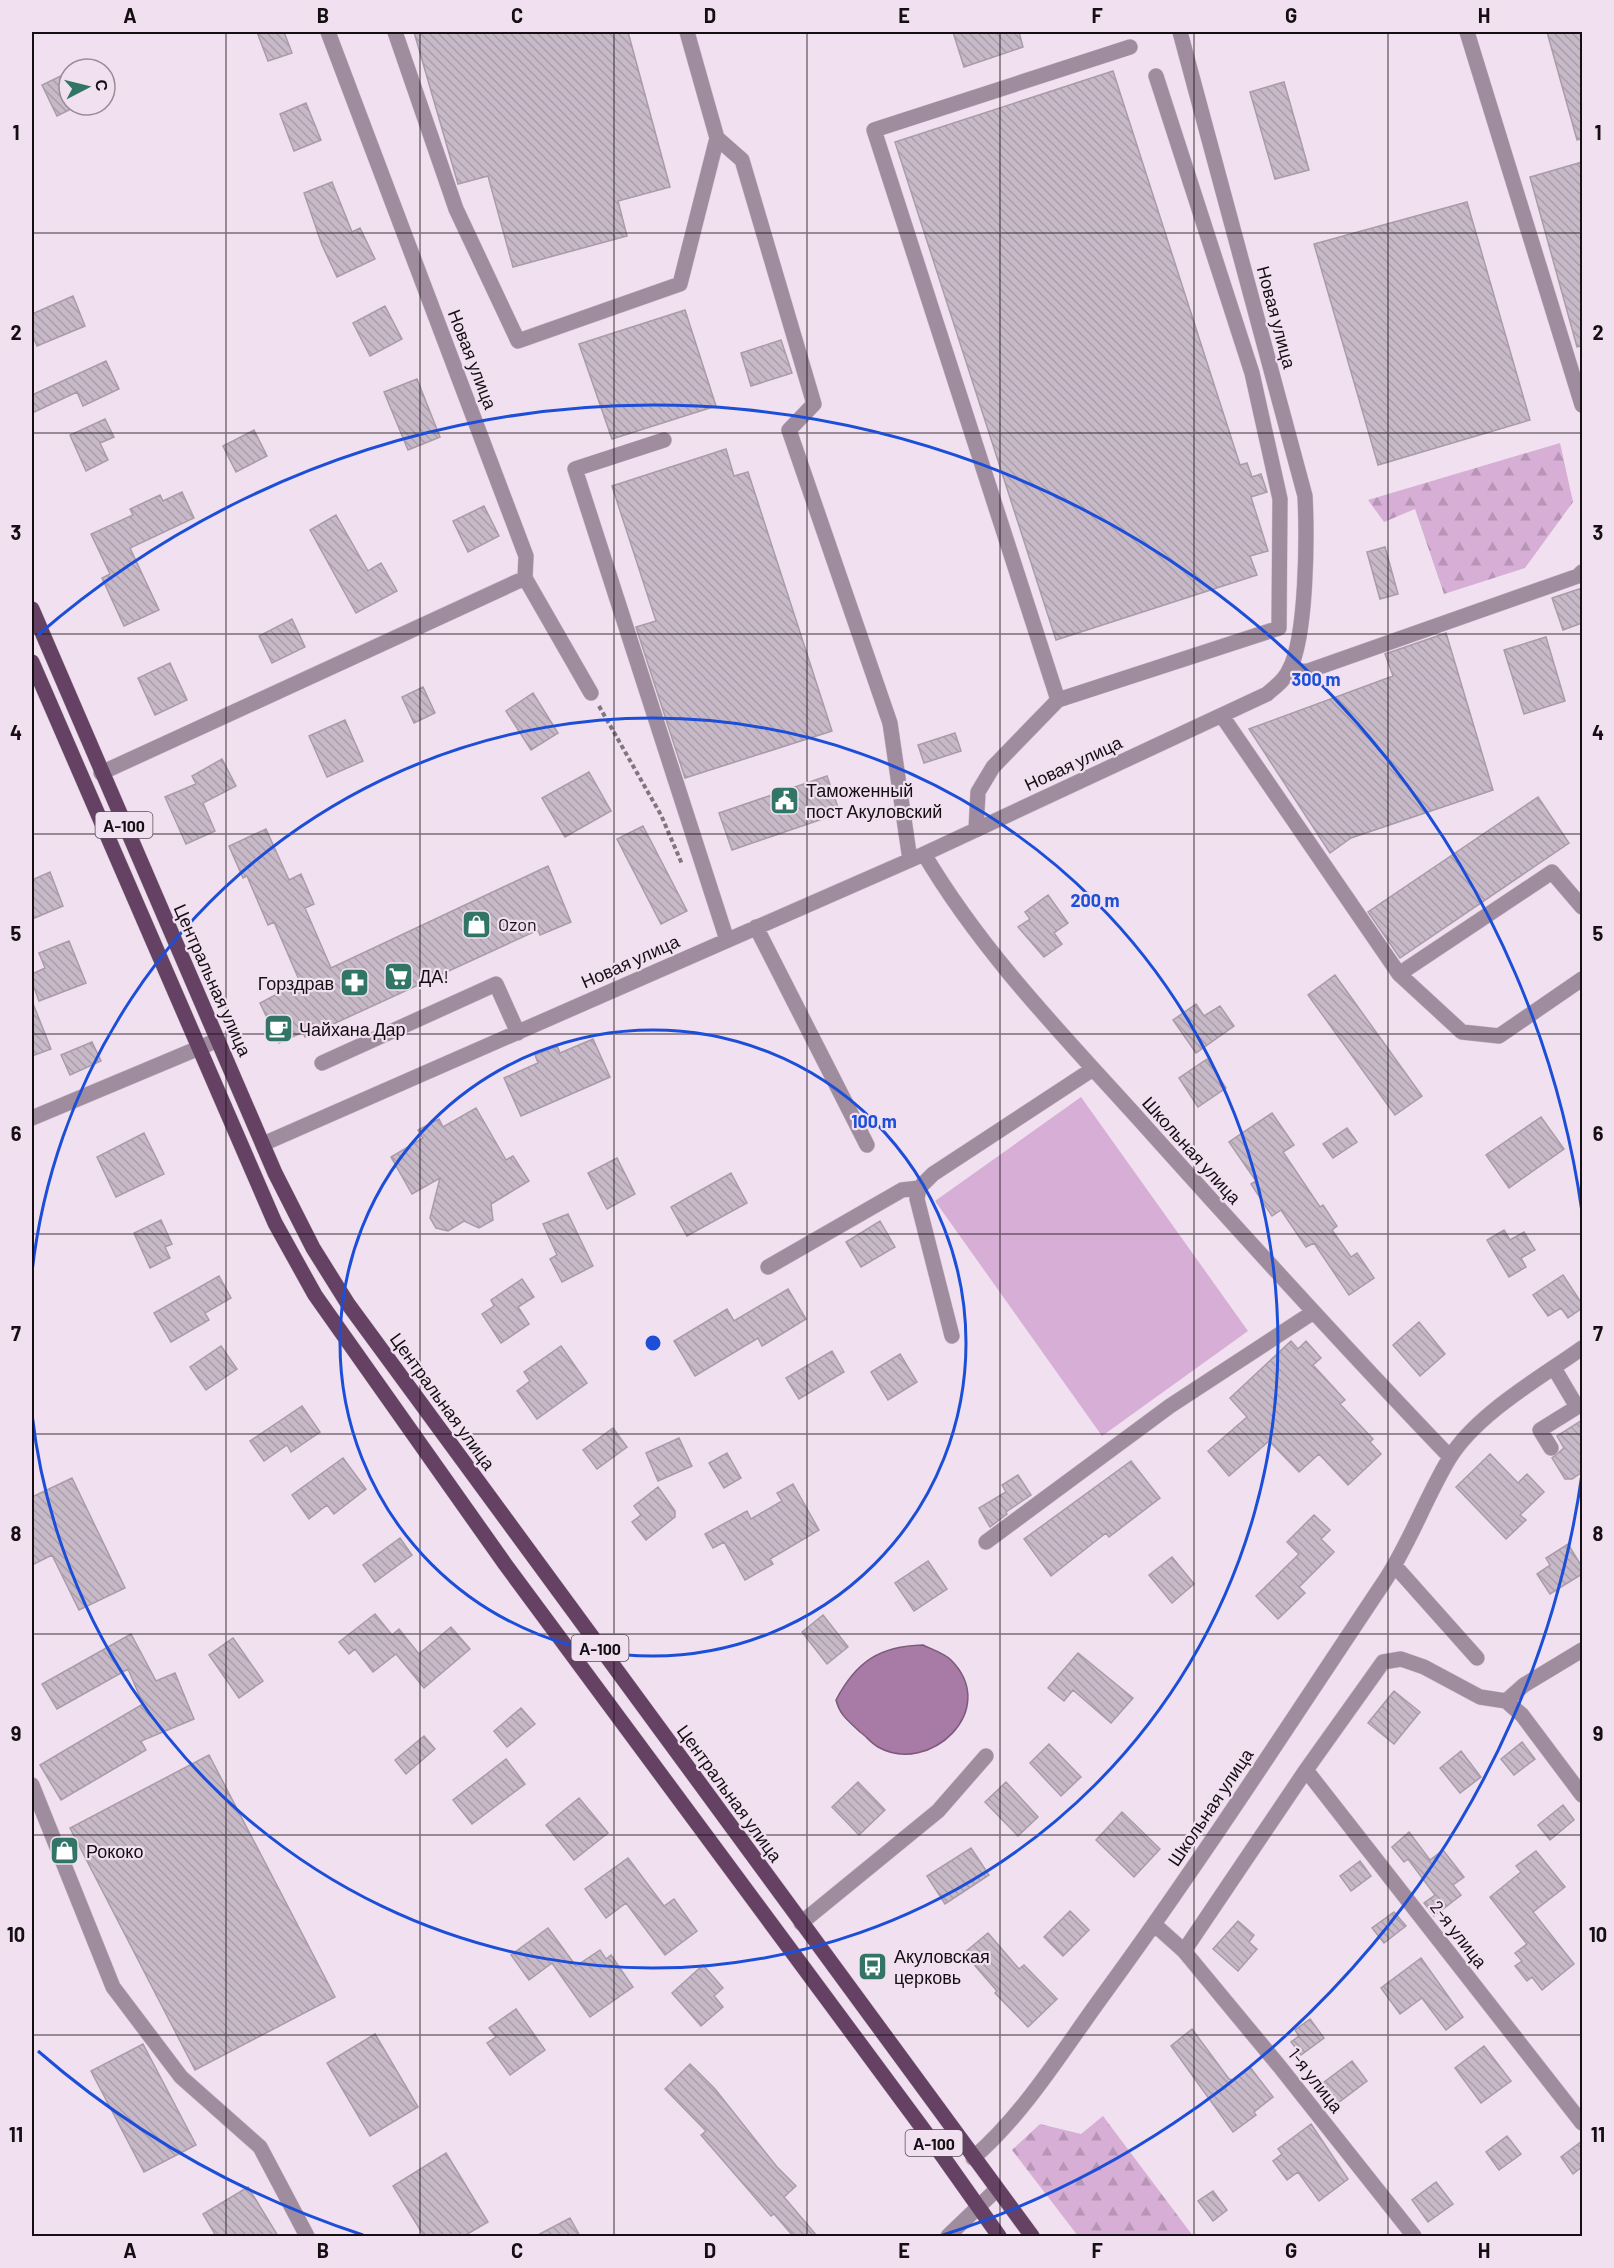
<svg xmlns="http://www.w3.org/2000/svg" width="1614" height="2268" font-family="Barlow,sans-serif">
<style>
.forest{fill:url(#forest-firs)}
.pitch{fill:#d7aed5}
.water{fill:#a87aa6;stroke:#7c5a7a;stroke-width:1.5}
.building{fill:url(#building-back-hatch);stroke:#aa9ba9;stroke-width:1.5}
.lines{fill:none;stroke-linecap:round;stroke-linejoin:round}
.minor-casing{stroke:#cebfcd;stroke-width:16}
.major-casing{stroke:#cebfcd;stroke-width:16}
.path{stroke:#817680;stroke-width:4;stroke-dasharray:4.5 3;stroke-linecap:butt}
.minor{stroke:#a08c9f;stroke-width:15}
.major{stroke:#654264;stroke-width:15}
.grid{fill:none;stroke:#150f14;stroke-width:1.5;stroke-opacity:0.55}
.ring{fill:none;stroke:#1d4ed8;stroke-width:3}
.labels{text-anchor:middle;dominant-baseline:central;stroke-width:4.5;stroke-linejoin:round;paint-order:stroke}
.shield{fill:#f1e1f0;stroke:#574e56;stroke-width:1.5}
.shield-label{font-size:16px;font-weight:bold;fill:#150f14}
.street-label{font-size:18px;fill:#150f14;stroke:#f1e1f0}
.poi-label{font-size:18px;fill:#150f14;stroke:#f1e1f0;text-anchor:start}
.centre{fill:#1d4ed8;stroke:#f1e1f0;stroke-width:3}
.ring-label{font-size:18px;text-anchor:middle;font-weight:bold;fill:#1d4ed8;stroke:#f1e1f0;stroke-width:4.5;stroke-linejoin:round;paint-order:stroke}
.neatline{fill:none;stroke:#150f14;stroke-width:2}
.grid-label{font-size:20px;text-anchor:middle;font-weight:bold;fill:#150f14}
</style>
<defs>
<pattern id="forest-firs" width="22" height="20" patternUnits="userSpaceOnUse" patternTransform="scale(1.5)"><rect width="22" height="20" fill="#d7aed5"/><path d="M5 1l3.5 6h-7zM16 11l3.5 6h-7z" fill="#b894b6"/></pattern>
<pattern id="building-back-hatch" width="6" height="6" patternUnits="userSpaceOnUse" patternTransform="scale(1.5)"><rect width="6" height="6" fill="#c8b9c8"/><path d="M-1 5l2 2M0 0l6 6M5-1l2 2" fill="none" stroke="#ab9eab"/></pattern>
</defs>
<rect width="100%" height="100%" fill="#f1e1f0"/>
<path class="forest" d="M1560,443L1573,502L1525,568L1444,594L1415,509L1384,522L1368,500Z
M1103,2116L1193,2236H1078L1012,2150L1040,2124L1081,2134Z"/>
<path class="pitch" d="M1081,1097L1248,1331L1102,1436L935,1201Z"/>
<path class="water" d="M923,1645C931,1649 944,1653 951,1660C1001,1710 929,1776 878,1747C871,1743 866,1736 860,1732C849,1721 840,1716 836,1700C856,1662 879,1646 923,1645Z"/>
<path class="building" d="M257,32H284L292,53L268,61Z
M414,32H628L670,187L618,201L627,236L513,267L488,176L458,184Z
M953,32H1019L1023,47L964,67Z
M1547,32H1582V139L1577,140Z
M1113,71L1240,465L1247,463L1252,477L1261,474L1267,492L1251,497L1268,551L1250,556L1257,575L1056,640L895,142Z
M69,72V110L57,116L42,85Z
M1284,82L1309,170L1275,179L1250,92Z
M306,103L321,140L294,151L280,114Z
M1582,162V346L1577,347L1530,177Z
M332,182L352,232L360,228L375,259L337,277L322,245L304,193Z
M1467,202L1530,420L1378,465L1314,244Z
M73,296L85,326L37,346L32,334V314Z
M385,306L402,339L370,356L353,323Z
M685,310L716,406L612,439L579,344Z
M781,340L792,373L751,386L741,353Z
M106,361L119,389L83,406L77,392L32,413V395Z
M417,379L440,437L408,450L384,392Z
M105,419L114,437L100,443L108,460L86,471L70,435Z
M254,430L267,456L236,472L223,446Z
M726,449L734,476L748,472L832,731L685,778L636,627L656,621L612,486Z
M182,492L194,518L130,548L159,610L124,626L102,578L110,574L91,534L133,515L130,509L160,495L163,501Z
M484,506L499,536L468,552L453,521Z
M336,515L368,571L381,563L397,591L356,613L310,530Z
M1385,547L1398,594L1380,599L1367,552Z
M1582,588V623L1563,630L1552,598Z
M292,619L305,647L272,663L259,636Z
M1446,633L1493,790L1351,838L1330,853L1249,729L1393,676L1385,654Z
M1546,637L1565,701L1524,714L1504,650Z
M170,663L187,700L155,715L138,678Z
M423,687L435,713L414,723L402,697Z
M533,693L558,733L531,750L506,711Z
M345,720L363,761L327,777L309,736Z
M955,733L961,751L924,763L918,745Z
M222,759L236,786L203,803L215,831L186,844L165,797L196,784L192,776Z
M589,772L611,811L565,837L542,798Z
M827,776L840,813L732,850L719,813Z
M1538,797L1569,843L1400,958L1368,912Z
M643,826L687,911L661,924L617,839Z
M266,829L289,880L301,874L314,904L305,908L331,968L548,866L571,922L540,935L538,930L305,1037L303,1032L279,1043L260,1003L300,982L274,922L268,925L247,876L243,878L229,846Z
M50,872L63,906L32,919V880Z
M1048,895L1068,923L1054,933L1062,944L1044,957L1018,927L1030,919L1025,912Z
M69,941L86,983L39,1001L32,982V974L45,968L39,953Z
M1335,975L1422,1096L1395,1115L1308,995Z
M32,1001L51,1049L32,1056Z
M1196,1004L1204,1016L1220,1006L1234,1026L1196,1053L1173,1020Z
M593,1039L610,1077L521,1116L504,1078L538,1063L535,1055L557,1046L560,1053Z
M92,1042L101,1061L70,1075L61,1055Z
M1207,1059L1226,1088L1198,1107L1179,1078Z
M476,1108L506,1160L513,1156L529,1181L491,1204L493,1220L479,1228L464,1221L448,1231L436,1228L430,1218L440,1178L412,1194L391,1157L423,1138L418,1130L439,1119L443,1127Z
M1272,1113L1294,1145L1283,1152L1320,1207L1323,1205L1337,1226L1332,1230L1351,1257L1357,1253L1374,1278L1349,1295L1314,1243L1306,1247L1281,1210L1272,1216L1251,1184L1256,1181L1229,1142Z
M1541,1117L1564,1149L1509,1188L1486,1155Z
M1347,1128L1357,1142L1333,1158L1323,1144Z
M144,1133L164,1174L116,1197L97,1157Z
M617,1158L635,1194L607,1209L588,1173Z
M731,1173L747,1203L687,1236L671,1207Z
M568,1214L593,1266L562,1282L550,1259L557,1255L543,1224Z
M161,1220L172,1244L165,1247L170,1258L150,1268L134,1233Z
M880,1221L895,1247L861,1267L846,1242Z
M1504,1230L1510,1240L1524,1232L1535,1250L1521,1258L1526,1267L1509,1277L1487,1240Z
M1563,1275L1582,1304V1308L1568,1318L1561,1308L1548,1316L1533,1295Z
M219,1276L231,1298L205,1313L209,1320L171,1342L154,1313Z
M522,1279L534,1297L518,1307L529,1324L501,1343L482,1314L494,1306L491,1300Z
M788,1289L806,1319L762,1346L758,1338L695,1376L674,1341L727,1309L734,1321Z
M1419,1322L1445,1354L1420,1376L1393,1345Z
M1291,1341L1298,1349L1306,1341L1321,1358L1313,1365L1345,1400L1340,1404L1373,1439L1370,1442L1381,1454L1348,1485L1319,1454L1299,1472L1269,1441L1229,1476L1208,1451L1247,1417L1230,1398Z
M221,1346L237,1369L206,1390L190,1367Z
M561,1346L587,1383L537,1419L517,1391L530,1381L524,1372Z
M832,1351L844,1372L799,1399L786,1378Z
M900,1354L917,1382L888,1400L871,1372Z
M302,1406L320,1432L291,1452L287,1445L264,1461L250,1441Z
M1582,1420V1472L1572,1479H1565L1552,1458L1564,1448L1557,1436Z
M613,1428L627,1447L597,1469L583,1450Z
M679,1438L692,1466L658,1481L646,1453Z
M727,1453L741,1478L724,1488L709,1463Z
M1490,1454L1518,1483L1527,1474L1544,1492L1520,1515L1526,1520L1506,1539L1456,1487Z
M343,1458L366,1489L334,1514L327,1505L309,1519L292,1495Z
M1131,1461L1160,1498L1109,1537L1106,1533L1051,1576L1024,1539Z
M1018,1475L1031,1495L1006,1512L1007,1514L990,1527L979,1508L1006,1492L1002,1485Z
M72,1478L125,1588L79,1610L52,1555L32,1565V1497Z
M793,1484L819,1530L770,1559L773,1564L745,1580L724,1542L713,1548L705,1534L747,1511L751,1519L782,1501L777,1493Z
M658,1487L675,1511V1517L646,1540L632,1522L641,1515L634,1506Z
M1314,1515L1330,1530L1321,1539L1334,1552L1299,1587L1305,1593L1278,1619L1256,1596L1299,1554L1287,1542Z
M400,1538L412,1555L375,1582L363,1565Z
M1568,1544L1582,1567V1574L1550,1594L1537,1574L1550,1565L1546,1558Z
M1172,1557L1194,1584L1172,1603L1149,1575Z
M928,1561L947,1589L914,1611L895,1583Z
M375,1614L392,1635L399,1629L419,1654L451,1627L470,1649L424,1688L396,1654L373,1672L355,1649L349,1654L339,1642Z
M823,1615L848,1647L827,1664L802,1632Z
M131,1634L156,1681L175,1673L194,1719L141,1741L146,1750L61,1800L40,1765L143,1704L128,1669L57,1709L42,1684Z
M233,1638L263,1681L239,1698L209,1655Z
M1078,1653L1133,1698L1111,1723L1073,1690L1064,1701L1048,1688Z
M1394,1691L1420,1712L1394,1744L1368,1723Z
M521,1708L535,1724L507,1747L494,1731Z
M424,1736L435,1749L406,1774L395,1760Z
M1522,1742L1535,1759L1514,1775L1501,1759Z
M1049,1744L1081,1777L1061,1796L1030,1763Z
M1461,1751L1481,1777L1460,1793L1440,1768Z
M209,1755L335,1997L195,2070L70,1828Z
M506,1759L525,1784L472,1824L453,1800Z
M858,1782L885,1810L859,1835L832,1807Z
M1006,1782L1038,1817L1018,1836L985,1802Z
M579,1798L608,1833L574,1860L546,1825Z
M1563,1805L1574,1820L1550,1840L1538,1825Z
M1122,1812L1160,1849L1134,1877L1096,1840Z
M1409,1832L1430,1860L1443,1850L1464,1877L1453,1885L1461,1895L1434,1916L1424,1903L1435,1895L1408,1859L1404,1862L1392,1847Z
M971,1848L989,1875L945,1904L927,1876Z
M1536,1851L1565,1887L1533,1912L1574,1964L1542,1990L1532,1977L1527,1981L1515,1966L1522,1961L1515,1953L1527,1944L1490,1897L1521,1872L1516,1866Z
M628,1858L664,1906L674,1899L697,1931L665,1955L626,1903L606,1918L585,1889Z
M1360,1861L1371,1876L1351,1891L1340,1876Z
M1070,1911L1089,1930L1063,1956L1044,1937Z
M1394,1912L1406,1926L1384,1943L1372,1928Z
M1238,1921L1254,1935L1249,1942L1257,1949L1238,1971L1213,1949Z
M548,1928L576,1966L600,1950L606,1959L611,1955L633,1987L590,2017L552,1963L529,1980L511,1955Z
M988,1933L1019,1969L1024,1965L1057,1999L1028,2027L995,1993L997,1991L964,1953Z
M1421,1958L1463,2017L1446,2030L1422,1998L1400,2014L1381,1988Z
M703,1965L723,1988L714,1996L723,2007L701,2026L672,1993Z
M516,2009L545,2050L510,2075L487,2043L496,2037L489,2028Z
M1310,2019L1324,2038L1301,2055L1291,2042L1299,2036L1295,2030Z
M1192,2029L1229,2079L1233,2080L1250,2067L1273,2097L1254,2112L1256,2115L1233,2132L1171,2046Z
M375,2034L418,2107L370,2136L327,2063Z
M143,2044L196,2145L144,2172L91,2071Z
M1484,2046L1511,2081L1481,2103L1455,2068Z
M1352,2061L1367,2081L1334,2106L1319,2086Z
M690,2064L715,2089L777,2167L796,2186L784,2197L817,2236H793L774,2214L771,2216L701,2135L706,2131L665,2089Z
M1311,2124L1348,2179L1319,2201L1298,2172L1287,2180L1273,2161L1282,2154L1278,2149Z
M1507,2136L1521,2154L1499,2170L1486,2152Z
M1582,2141V2167L1573,2174L1561,2157Z
M446,2153L488,2222L464,2236H424L393,2186Z
M1436,2182L1453,2204L1428,2222L1412,2200Z
M248,2187L278,2236H216L203,2214Z
M1213,2191L1227,2210L1213,2221L1198,2201Z
M570,2218L580,2236H536Z"/>
<g class="lines">
<defs>
<path id="minor" d="M328,32L526,556L525,578L591,693
M395,32L456,209L518,341L680,284L717,138
M687,32L717,138L742,160L814,404L789,430L890,723L910,860
M1467,32L1582,405
M664,440L575,469L727,940
M1289,672L1308,671L1578,576L1582,572
M1058,700L1279,628L1280,499L1252,373L1156,76
M1222,716L1399,974L1552,872L1582,907
M101,773L525,578
M976,830L978,792L993,767L1058,700L874,130L1130,47
M924,854C982,952 1061,1033 1137,1117C1240,1232 1343,1346 1450,1457
M756,927L867,1145
M1399,974L1462,1032L1499,1036L1582,979
M322,1063L496,984L518,1033
M32,1118L218,1040
M263,1144L924,854L1267,694C1275,687 1285,680 1289,670C1307,638 1307,535 1305,496L1180,32
M768,1267L902,1190L919,1188
M952,1336L917,1199L919,1188L933,1174L1093,1069
M1551,1448L1540,1430L1577,1407L1554,1368
M986,1542L1170,1406L1312,1313
M1395,1566L1477,1658
M1506,1701L1524,1685L1582,1650
M1306,1770L1582,2123
M32,1785L113,1987L181,2077L260,2147L307,2236
M801,1923L938,1811L986,1756
M1155,1925L1184,1951L1306,1770L1383,1662L1401,1659L1424,1667L1480,1697L1506,1701L1522,1715L1582,1795
M1184,1951L1280,2067L1414,2236
M973,2158C1024,2114 1061,2053 1101,1998C1200,1863 1291,1721 1384,1582C1410,1543 1425,1499 1449,1459C1476,1414 1540,1378 1582,1348
M948,2236L996,2190"/>
<path id="major" d="M32,609L275,1173L313,1248L348,1304L1032,2236
M32,662L275,1223L315,1295L505,1564L929,2137L999,2236"/>
</defs>
<use href="#minor" class="minor-casing"/>
<use href="#major" class="major-casing"/>
<path class="path" d="M599,706L661,815L682,864
M910,2153L916,2147"/>
<use href="#minor" class="minor"/>
<use href="#major" class="major"/>
</g>
<path class="grid" d="M226,32V2236M420,32V2236M614,32V2236M807,32V2236M1000,32V2236M1194,32V2236M1388,32V2236M32,233H1582M32,433H1582M32,634H1582M32,834H1582M32,1034H1582M32,1234H1582M32,1434H1582M32,1634H1582M32,1835H1582M32,2035H1582"/>
<g class="ring">
<circle cx="653" cy="1343" r="313"/>
<path d="M32 1272A625 625 0 1 1 32 1414"/>
<path d="M1582 1474A938 938 0 0 1 943 2235M363 2235A938 938 0 0 1 38 2051M38 635A938 938 0 0 1 1582 1212"/>
</g>
<defs>
<symbol id="civic-square" viewBox="-11 -11 22 22"><rect x="-9" y="-9" width="18" height="18" rx="4" fill="#327567" stroke="#f1e1f0"/><path d="M-.6-6.5H3V-4.5H.6V-3L4-1V1h2V6H-6V1h2V-1L-.6-3ZM-1.2 2.5V6h2.4V2.5Z" fill="#fff"/></symbol>
<symbol id="shop-square" viewBox="-11 -11 22 22"><rect x="-9" y="-9" width="18" height="18" rx="4" fill="#327567" stroke="#f1e1f0"/><path d="M-5-2.5h2.3a2.7 3.5 0 0 1 5.4 0H5L5.5 6h-11ZM-1.5-2.5h3a1.5 2.3 0 0 0-3 0Z" fill="#fff"/></symbol>
<symbol id="supermarket-square" viewBox="-11 -11 22 22"><rect x="-9" y="-9" width="18" height="18" rx="4" fill="#327567" stroke="#f1e1f0"/><path d="M-6-5.5h2.5l.6 2H6L4.5 2H-2.5L-4.4-4H-6ZM-1.5 3.2a1.3 1.3 0 1 0 .1 0ZM3 3.2a1.3 1.3 0 1 0 .1 0Z" fill="#fff"/></symbol>
<symbol id="pharmacy-square" viewBox="-11 -11 22 22"><rect x="-9" y="-9" width="18" height="18" rx="4" fill="#327567" stroke="#f1e1f0"/><path d="M-2-6h4v4h4v4h-4v4h-4v-4h-4v-4h4Z" fill="#fff"/></symbol>
<symbol id="cafe-square" viewBox="-11 -11 22 22"><rect x="-9" y="-9" width="18" height="18" rx="4" fill="#327567" stroke="#f1e1f0"/><path d="M-5.5-4.5H6V0H3Q3 3.5 0 3.5H-2.5Q-5.5 3.5-5.5 0ZM3-3.2v2h1.7v-2ZM-6 4.5H4V6H-6Z" fill="#fff"/></symbol>
<symbol id="bus-square" viewBox="-11 -11 22 22"><rect x="-9" y="-9" width="18" height="18" rx="4" fill="#327567" stroke="#f1e1f0"/><path d="M-5-6H5V4H4V6H2V4H-2V6H-4V4H-5ZM-3.5-4V0h7V-4ZM-3.5 1.2v1.5H-2V1.2ZM2 1.2v1.5H3.5V1.2Z" fill="#fff"/></symbol>
</defs>
<g fill-rule="evenodd">
<use href="#civic-square" x="768" y="784" width="33" height="33"/>
<use href="#shop-square" x="460" y="908" width="33" height="33"/>
<use href="#supermarket-square" x="382" y="960" width="33" height="33"/>
<use href="#pharmacy-square" x="338" y="966" width="33" height="33"/>
<use href="#cafe-square" x="262" y="1012" width="33" height="33"/>
<use href="#shop-square" x="48" y="1834" width="33" height="33"/>
<use href="#bus-square" x="856" y="1950" width="33" height="33"/>
</g>
<g class="labels">
<g class="shield">
<rect x="95.5" y="812" width="57" height="26" rx="4.5"/>
<rect x="571.5" y="1635" width="57" height="26" rx="4.5"/>
<rect x="905.5" y="2130" width="57" height="26" rx="4.5"/>
</g>
<g class="shield-label">
<text x="124" y="825">А-100</text>
<text x="600" y="1648">А-100</text>
<text x="934" y="2143">А-100</text>
</g>
<g class="street-label">
<text transform="translate(1277 317) rotate(75)">Новая улица</text>
<text transform="translate(473 359) rotate(69)">Новая улица</text>
<text transform="translate(1073 763) rotate(-25)">Новая улица</text>
<text transform="translate(630 961) rotate(-24)">Новая улица</text>
<text transform="translate(213 980) rotate(66)">Центральная улица</text>
<text transform="translate(1192 1150) rotate(48)">Школьная улица</text>
<text transform="translate(443 1401) rotate(54)">Центральная улица</text>
<text transform="translate(730 1793) rotate(54)">Центральная улица</text>
<text transform="translate(1210 1807) rotate(-56)">Школьная улица</text>
<text transform="translate(1459 1934) rotate(52)">2-я улица</text>
<text transform="translate(1316 2080) rotate(52)">1-я улица</text>
</g>
<g class="poi-label">
<text x="806" y="790">Таможенный<tspan x="806" dy="21">пост Акуловский</tspan></text>
<text x="498" y="924">Ozon</text>
<text x="419" y="976">ДА!</text>
<text x="334" y="983" text-anchor="end">Горздрав</text>
<text x="299" y="1029">Чайхана Дар</text>
<text x="86" y="1851">Рококо</text>
<text x="894" y="1956">Акуловская<tspan x="894" dy="21">церковь</tspan></text>
</g>
</g>
<circle cx="653" cy="1343" r="9" class="centre"/>
<g class="ring-label">
<text x="1316" y="686">300 m</text>
<text x="1095" y="907">200 m</text>
<text x="874" y="1128">100 m</text>
</g>
<rect width="1614" height="2268" fill="none" stroke="#f1e1f0" stroke-width="66"/>
<g transform="translate(87 87) rotate(83)"><circle r="28" fill="#f1e1f0" stroke="#998d98" stroke-width="1.5"/>
<path d="M0-4.5L10 22L0 15L-10 22Z" fill="#327567"/>
<text y="-9" font-size="16" font-weight="bold" text-anchor="middle" fill="#150f14">С</text>
</g>
<rect x="33" y="33" width="1548" height="2202" class="neatline"/>
<g class="grid-label">
<text x="130" y="23">A</text>
<text x="323" y="23">B</text>
<text x="517" y="23">C</text>
<text x="710" y="23">D</text>
<text x="904" y="23">E</text>
<text x="1097" y="23">F</text>
<text x="1291" y="23">G</text>
<text x="1484" y="23">H</text>
<text x="16" y="140">1</text>
<text x="1598" y="140">1</text>
<text x="16" y="340">2</text>
<text x="1598" y="340">2</text>
<text x="16" y="540">3</text>
<text x="1598" y="540">3</text>
<text x="16" y="740">4</text>
<text x="1598" y="740">4</text>
<text x="16" y="941">5</text>
<text x="1598" y="941">5</text>
<text x="16" y="1141">6</text>
<text x="1598" y="1141">6</text>
<text x="16" y="1341">7</text>
<text x="1598" y="1341">7</text>
<text x="16" y="1541">8</text>
<text x="1598" y="1541">8</text>
<text x="16" y="1741">9</text>
<text x="1598" y="1741">9</text>
<text x="16" y="1942">10</text>
<text x="1598" y="1942">10</text>
<text x="16" y="2142">11</text>
<text x="1598" y="2142">11</text>
<text x="130" y="2258">A</text>
<text x="323" y="2258">B</text>
<text x="517" y="2258">C</text>
<text x="710" y="2258">D</text>
<text x="904" y="2258">E</text>
<text x="1097" y="2258">F</text>
<text x="1291" y="2258">G</text>
<text x="1484" y="2258">H</text>
</g>
</svg>
